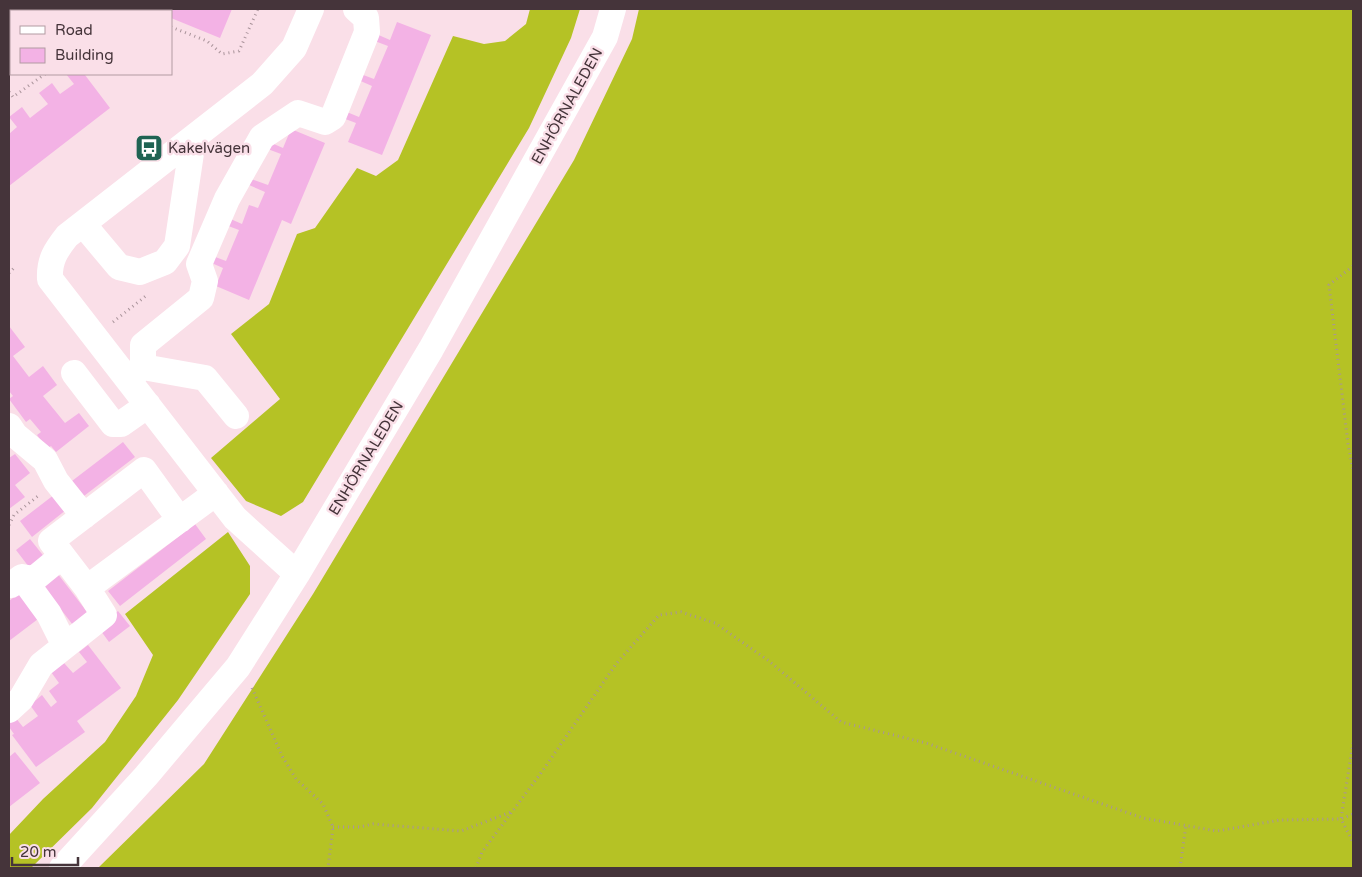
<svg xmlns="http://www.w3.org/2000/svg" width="1362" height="877" font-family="'Varela Round',sans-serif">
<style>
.forest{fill:#b5c225}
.building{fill:#f3b2e5}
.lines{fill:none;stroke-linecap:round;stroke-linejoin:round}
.path{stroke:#aa949b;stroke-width:3;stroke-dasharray:1 4;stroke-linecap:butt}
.minor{stroke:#fff;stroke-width:26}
.labels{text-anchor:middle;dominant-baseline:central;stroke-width:5;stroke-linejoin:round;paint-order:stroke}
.street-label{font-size:15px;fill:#45343a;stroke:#fadfe8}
.poi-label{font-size:15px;fill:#45343a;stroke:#fadfe8;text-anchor:start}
</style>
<rect width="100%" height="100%" fill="#fadfe8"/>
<path class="forest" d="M530,9H580L571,38L529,128L303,502L281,516L246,501L211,458L280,399L231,334L269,304L297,234L315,228L357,168L376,176L398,160L453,36L484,44L505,41L526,24Z
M639,9H1353V868H98L204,764L313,594L574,160L632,39Z
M228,532L250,566V594L178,700L92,808L31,868H9V835L43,799L105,742L136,696L153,655L125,614Z"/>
<path class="building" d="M9,9H18L20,11H11V41L9,43Z
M154,9H232L220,38L171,18V11H156Z
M397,22L431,35L382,155L348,142L356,123L340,117L342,110L359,117L372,86L356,79L358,73L374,79L388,46L372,40L374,33L390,40Z
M66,74L85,75L110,108L9,186V134L17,127L9,117L22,107L30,118L48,104L39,93L52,83L60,94L74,84Z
M291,129L325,143L291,224L282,220L249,300L216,286L223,268L207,261L210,255L226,261L239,230L223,224L226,217L242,224L249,205L258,208L265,192L249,185L251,179L268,185L281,154L265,148L267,141L283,148Z
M9,326L25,347L13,356L29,377L43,366L57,385L43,396L65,423L79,413L89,426L56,452L51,446L47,449L37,435L41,432L30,419L26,422L9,399L13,396L9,391Z
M123,442L135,457L80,499L68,484Z
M15,454L30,473L15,485L25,497L9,509V458Z
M59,491L71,506L32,537L20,521Z
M195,524L206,539L120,606L108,591Z
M30,539L46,559L32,571L16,550Z
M54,569L91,617L76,629L39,581Z
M22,591L42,616L9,641V601Z
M118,611L130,626L109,642L98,627Z
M88,645L121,688L77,721L85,732L36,767L12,735L14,734L9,727V721L15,717L23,727L38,716L30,705L42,695L51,707L57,702L49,691L59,683L51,672L64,663L73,673L87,662L79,652Z
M15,752L40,783L9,807V757Z"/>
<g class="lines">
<path class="path" d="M118,9L124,11
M127,10L131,11
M171,27L207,41L222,54L239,51L258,9
M9,92L13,97L45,74
M1353,266L1329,285L1348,444L1353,470
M9,273L15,267
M113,322L147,295
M9,525L14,515L38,496
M252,688L282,756L296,779L323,804L333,827L328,868
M1353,743L1341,819L1353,842
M333,827H359L373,824L461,831L511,812
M476,868L482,852L541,773L616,664L659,615L681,612L715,623L769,661L841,722L926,743L1143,818L1217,831L1280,820L1341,819L1353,814
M1180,868L1186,825"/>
<path class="minor" d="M83,224L119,267L140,272L165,262L177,246L193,140
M143,367L205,378L236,416
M74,373L113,424H121L148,405
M128,378L143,367V345L201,298L205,281L199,264L227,199L262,137L298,113L325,122L333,117L367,32L366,18L356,9
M9,426L15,435L45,460L56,481L84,516
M180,520L144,470L51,541L87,588L216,493
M297,574L235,518L50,279C49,260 56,250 67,236L262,84L294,48L311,9
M22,577L49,614L64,644
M11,585L22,577L34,579L62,556
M9,710L21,699L41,665L104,615L87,588
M62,868L146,776L238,667L297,574L431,349L605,37L613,9"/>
</g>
<defs>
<symbol id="bus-square" viewBox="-11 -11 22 22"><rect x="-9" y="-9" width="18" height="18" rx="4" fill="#1f6353" stroke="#fadfe8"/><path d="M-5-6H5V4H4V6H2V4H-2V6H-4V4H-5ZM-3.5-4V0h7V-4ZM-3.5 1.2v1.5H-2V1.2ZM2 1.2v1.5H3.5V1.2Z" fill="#fff"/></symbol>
</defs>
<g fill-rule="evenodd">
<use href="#bus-square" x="133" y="132" width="32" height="32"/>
</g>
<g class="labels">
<g class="street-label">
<text transform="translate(567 106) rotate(-61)">ENHÖRNALEDEN</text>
<text transform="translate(366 458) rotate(-59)">ENHÖRNALEDEN</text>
</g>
<g class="poi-label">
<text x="168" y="148">Kakelvägen</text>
</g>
</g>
<rect width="1362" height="877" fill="none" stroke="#45343a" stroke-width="20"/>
<rect x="10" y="10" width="162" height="65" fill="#fadfe8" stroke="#b29ba2"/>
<rect x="20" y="26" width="25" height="8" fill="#ffffff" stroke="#b29ba2"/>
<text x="55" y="35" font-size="15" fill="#45343a">Road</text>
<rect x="20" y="48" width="25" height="15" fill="#f3b2e5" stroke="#b29ba2"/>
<text x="55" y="60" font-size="15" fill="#45343a">Building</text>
<path d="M12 857v8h66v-8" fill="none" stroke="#45343a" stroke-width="2.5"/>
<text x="20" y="857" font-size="15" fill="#45343a" stroke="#fadfe8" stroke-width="4" paint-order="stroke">20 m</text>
</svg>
